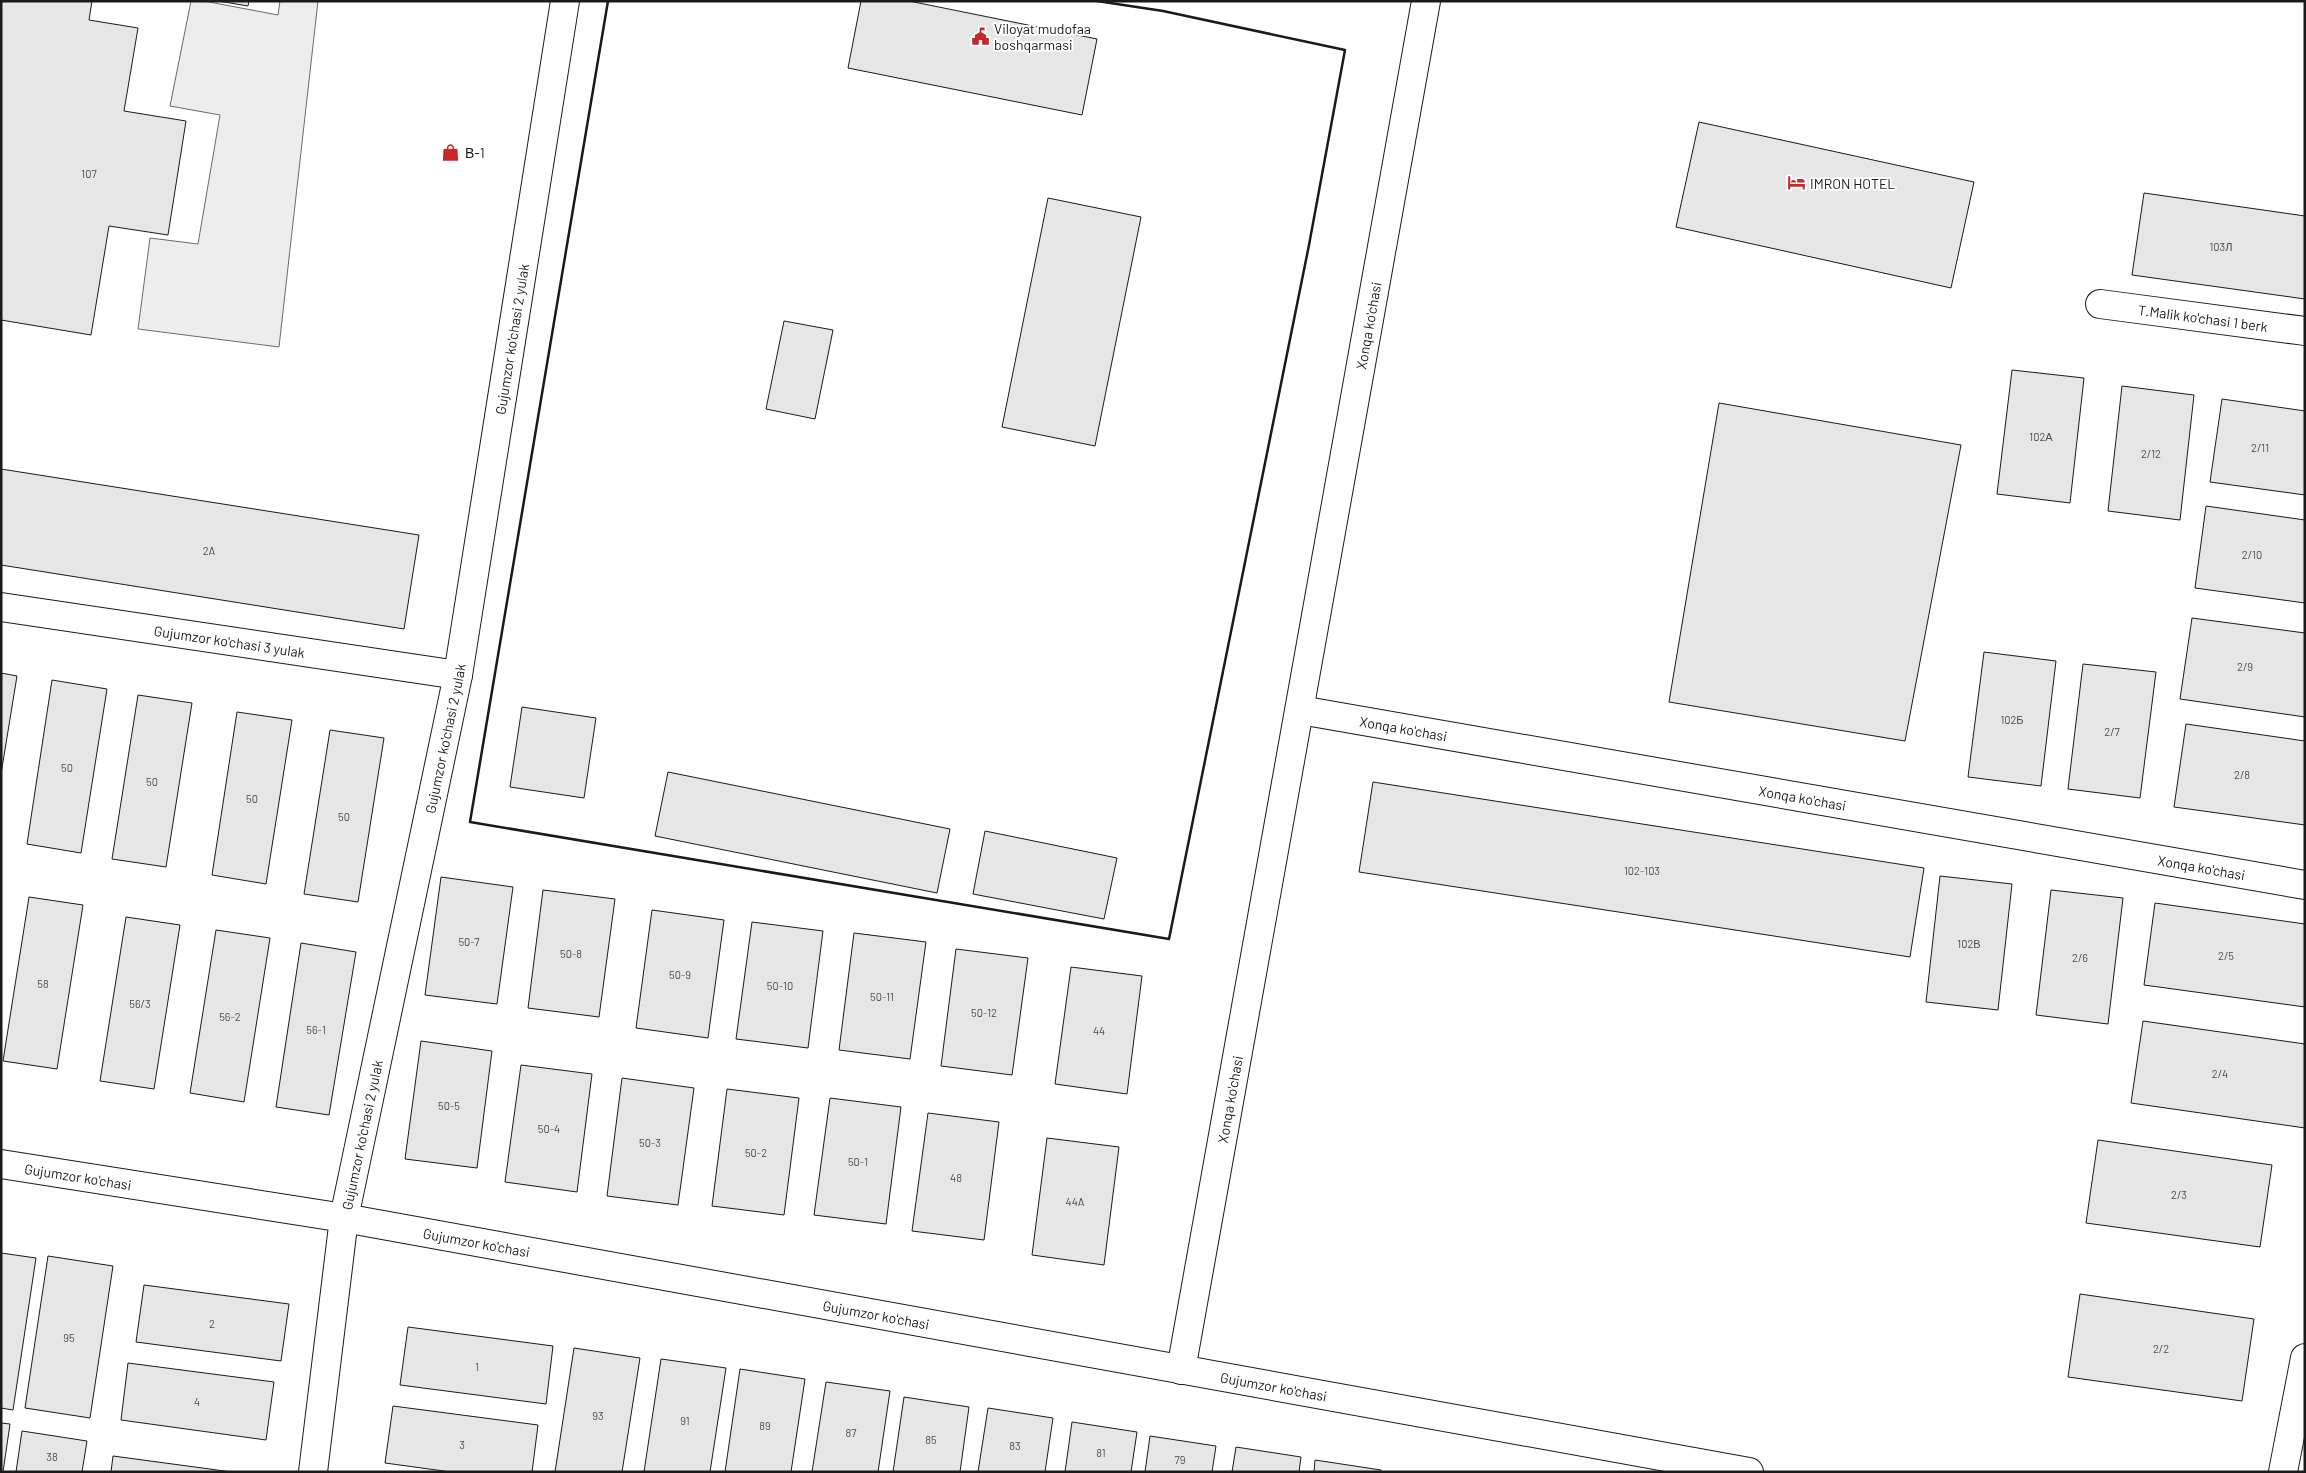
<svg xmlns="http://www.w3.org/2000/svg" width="2306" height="1473" font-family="Barlow,sans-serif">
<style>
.parking{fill:#ededed;stroke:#6a6a6a}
.building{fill:#e6e6e6;stroke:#1a1a1a}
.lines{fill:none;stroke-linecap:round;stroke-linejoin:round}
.minor-casing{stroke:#1a1a1a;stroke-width:30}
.tertiary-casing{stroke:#1a1a1a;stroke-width:30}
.minor{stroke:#fff;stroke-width:28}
.tertiary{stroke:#fff;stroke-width:28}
.wall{stroke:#1a1a1a;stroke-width:2.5}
.labels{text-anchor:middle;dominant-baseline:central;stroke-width:4;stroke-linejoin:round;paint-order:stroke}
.number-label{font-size:11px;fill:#4d4d4d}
.poi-label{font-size:14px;fill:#1a1a1a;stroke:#fff;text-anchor:start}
.street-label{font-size:14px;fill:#1a1a1a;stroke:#fff}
</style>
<rect width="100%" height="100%" fill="#fff"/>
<path class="parking" d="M191,1H204L278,15L280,1H318L279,347L138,329L150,238L198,244L220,115L170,106Z"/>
<path class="building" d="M1,1H92L89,20L138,28L124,111L186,121L168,235L109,226L91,335L1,320Z
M218,1H249L248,6Z
M861,1H909L1097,39L1082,115L848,68Z
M1699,122L1974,182L1951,288L1676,227Z
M2144,193L2305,216V299L2132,275Z
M1048,198L1141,217L1095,446L1002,427Z
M784,321L833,330L815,419L766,409Z
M2012,370L2084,378L2070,503L1997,494Z
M2122,386L2194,395L2180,520L2108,511Z
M2222,399L2305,411V495L2210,482Z
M1719,403L1961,445L1905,741L1669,702Z
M1,469L419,535L404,629L1,565Z
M2206,506L2305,520V603L2195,588Z
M2192,618L2305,633V717L2180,699Z
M1984,652L2056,661L2041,786L1968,777Z
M2083,664L2156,672L2140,798L2068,789Z
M1,673L17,676L1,774Z
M52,680L107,689L81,853L27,844Z
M138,695L192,703L166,867L112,859Z
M522,707L596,718L584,798L510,787Z
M237,712L292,720L266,884L212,875Z
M2186,724L2305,741V825L2174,807Z
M330,730L384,738L358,902L304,894Z
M668,772L950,829L937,893L655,836Z
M1373,782L1924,868L1910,957L1359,872Z
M985,831L1117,858L1104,919L973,894Z
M1940,876L2012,884L1998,1010L1926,1002Z
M441,877L513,887L497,1004L425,995Z
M543,890L615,899L599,1017L528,1008Z
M2051,890L2123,898L2108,1024L2036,1015Z
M29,897L83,905L57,1069L3,1061Z
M2155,903L2305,924V1007L2144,985Z
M652,910L724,920L708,1038L636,1028Z
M126,917L180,925L154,1089L100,1081Z
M752,922L823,931L808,1048L736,1039Z
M216,930L270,938L244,1102L190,1093Z
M854,933L926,942L910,1059L839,1050Z
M301,943L356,952L329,1115L276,1107Z
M956,949L1028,958L1012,1075L941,1066Z
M1071,967L1142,976L1127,1094L1055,1084Z
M2143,1021L2305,1044V1128L2131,1103Z
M421,1041L492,1051L477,1168L405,1159Z
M521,1065L592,1074L577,1192L505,1182Z
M622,1078L694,1088L678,1205L607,1196Z
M727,1089L799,1098L784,1215L712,1206Z
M830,1098L901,1107L886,1224L814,1215Z
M928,1113L999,1122L984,1240L912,1231Z
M1047,1138L1119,1147L1104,1265L1032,1255Z
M2098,1140L2272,1165L2260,1247L2086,1223Z
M1,1253L36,1258L13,1410L1,1408Z
M48,1256L113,1266L90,1418L25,1408Z
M144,1285L289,1304L281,1361L136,1342Z
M2080,1294L2254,1319L2242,1401L2068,1377Z
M408,1327L553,1346L546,1404L400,1385Z
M574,1348L640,1358L622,1472H555Z
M661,1359L726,1368L710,1472H644Z
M128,1363L274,1382L266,1440L121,1420Z
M740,1369L805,1379L791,1472H725Z
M826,1382L890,1391L878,1472H812Z
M904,1397L969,1407L960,1472H893Z
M393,1406L538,1425L532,1472H451L385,1463Z
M988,1408L1053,1418L1045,1472H978Z
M1072,1422L1137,1432L1131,1472H1065Z
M1,1423L10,1424L3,1472H1Z
M22,1431L87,1441L82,1472H16Z
M1150,1436L1216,1446L1212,1472H1145Z
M1236,1447L1301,1457L1299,1472H1232Z
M113,1456L232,1472H111Z
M1315,1460L1381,1470L1380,1472H1314Z"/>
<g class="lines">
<defs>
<g id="minor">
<path id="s1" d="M2100,304L2305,331"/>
<path id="s2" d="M1,607L458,675"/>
<path id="s3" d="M1300,710L2305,885"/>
<path id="s4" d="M1181,1370L1426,1"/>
<path id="s5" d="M313,1472L344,1218L458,675L565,1"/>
<path d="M2283,1472L2305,1358"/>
</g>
<g id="tertiary">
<path id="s6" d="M1,1164L344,1218L1749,1472"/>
</g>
</defs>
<use href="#minor" class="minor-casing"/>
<use href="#tertiary" class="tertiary-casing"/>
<use href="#minor" class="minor"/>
<use href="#tertiary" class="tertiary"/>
<path class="wall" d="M608,1L470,822L1169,939L1309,245L1345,50L1163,11L1097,1"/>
</g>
<defs>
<symbol id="civic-bare" viewBox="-9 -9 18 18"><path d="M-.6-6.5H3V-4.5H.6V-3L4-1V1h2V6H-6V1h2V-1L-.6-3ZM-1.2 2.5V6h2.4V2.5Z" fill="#c62828" stroke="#fff" stroke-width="2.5" paint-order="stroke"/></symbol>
<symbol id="shop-bare" viewBox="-9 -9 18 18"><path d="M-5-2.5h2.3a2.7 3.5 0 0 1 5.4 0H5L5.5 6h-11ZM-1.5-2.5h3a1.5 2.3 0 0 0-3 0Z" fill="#c62828" stroke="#fff" stroke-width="2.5" paint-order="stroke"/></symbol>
<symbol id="hotel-bare" viewBox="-9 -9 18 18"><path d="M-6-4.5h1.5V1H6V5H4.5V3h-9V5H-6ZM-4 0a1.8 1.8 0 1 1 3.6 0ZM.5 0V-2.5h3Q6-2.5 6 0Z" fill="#c62828" stroke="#fff" stroke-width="2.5" paint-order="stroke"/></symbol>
</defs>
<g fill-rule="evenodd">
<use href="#civic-bare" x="968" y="24" width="25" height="25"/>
<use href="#shop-bare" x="438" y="140" width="25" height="25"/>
<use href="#hotel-bare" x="1784" y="170" width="25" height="25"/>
</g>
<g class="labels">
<g class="number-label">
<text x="89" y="173">107</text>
<text x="2221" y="246">103Л</text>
<text x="2041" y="436">102А</text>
<text x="2260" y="447">2/11</text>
<text x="2151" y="453">2/12</text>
<text x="209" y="550">2A</text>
<text x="2252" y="554">2/10</text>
<text x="2245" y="666">2/9</text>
<text x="2012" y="719">102Б</text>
<text x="2112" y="731">2/7</text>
<text x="67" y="767">50</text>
<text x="2242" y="774">2/8</text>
<text x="152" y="781">50</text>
<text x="252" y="798">50</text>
<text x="344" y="816">50</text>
<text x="1642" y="870">102-103</text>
<text x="469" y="941">50-7</text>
<text x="1969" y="943">102В</text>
<text x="571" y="953">50-8</text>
<text x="2226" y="955">2/5</text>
<text x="2080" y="957">2/6</text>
<text x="680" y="974">50-9</text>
<text x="43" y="983">58</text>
<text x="780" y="985">50-10</text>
<text x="882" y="996">50-11</text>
<text x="140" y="1003">56/3</text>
<text x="984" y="1012">50-12</text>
<text x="230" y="1016">56-2</text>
<text x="316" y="1029">56-1</text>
<text x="1099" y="1030">44</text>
<text x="2220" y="1073">2/4</text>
<text x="449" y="1105">50-5</text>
<text x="549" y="1128">50-4</text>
<text x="650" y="1142">50-3</text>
<text x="756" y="1152">50-2</text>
<text x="858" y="1161">50-1</text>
<text x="956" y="1177">48</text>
<text x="2179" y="1194">2/3</text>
<text x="1075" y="1201">44A</text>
<text x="212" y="1323">2</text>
<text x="69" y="1337">95</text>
<text x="2161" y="1348">2/2</text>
<text x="477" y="1366">1</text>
<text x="197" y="1401">4</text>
<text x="598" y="1415">93</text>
<text x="685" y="1420">91</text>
<text x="765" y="1425">89</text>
<text x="851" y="1432">87</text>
<text x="931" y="1439">85</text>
<text x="462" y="1444">3</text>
<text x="1015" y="1445">83</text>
<text x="1101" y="1452">81</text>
<text x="52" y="1456">38</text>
<text x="1180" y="1459">79</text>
</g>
<g class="poi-label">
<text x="994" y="28">Viloyat mudofaa<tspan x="994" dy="16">boshqarmasi</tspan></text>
<text x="465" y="152">В-1</text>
<text x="1810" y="183">IMRON HOTEL</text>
</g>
<g class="street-label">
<text stroke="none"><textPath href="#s1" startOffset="104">T.Malik ko'chasi 1 berk</textPath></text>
<text stroke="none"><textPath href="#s4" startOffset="1061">Xonqa ko'chasi</textPath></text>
<text stroke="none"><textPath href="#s5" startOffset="1151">Gujumzor ko'chasi 2 yulak</textPath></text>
<text stroke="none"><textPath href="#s2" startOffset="231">Gujumzor ko'chasi 3 yulak</textPath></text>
<text stroke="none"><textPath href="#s3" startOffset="105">Xonqa ko'chasi</textPath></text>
<text stroke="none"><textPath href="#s5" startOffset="746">Gujumzor ko'chasi 2 yulak</textPath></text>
<text stroke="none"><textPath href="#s3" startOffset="510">Xonqa ko'chasi</textPath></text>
<text stroke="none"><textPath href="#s3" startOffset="915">Xonqa ko'chasi</textPath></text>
<text stroke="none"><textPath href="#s4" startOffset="275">Xonqa ko'chasi</textPath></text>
<text stroke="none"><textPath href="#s5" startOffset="341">Gujumzor ko'chasi 2 yulak</textPath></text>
<text stroke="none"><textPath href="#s6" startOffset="78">Gujumzor ko'chasi</textPath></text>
<text stroke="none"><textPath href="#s6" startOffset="482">Gujumzor ko'chasi</textPath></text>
<text stroke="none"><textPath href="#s6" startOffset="888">Gujumzor ko'chasi</textPath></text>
<text stroke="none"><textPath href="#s6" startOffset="1292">Gujumzor ko'chasi</textPath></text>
</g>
</g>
<rect width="2306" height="1473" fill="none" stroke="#1a1a1a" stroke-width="5"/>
</svg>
